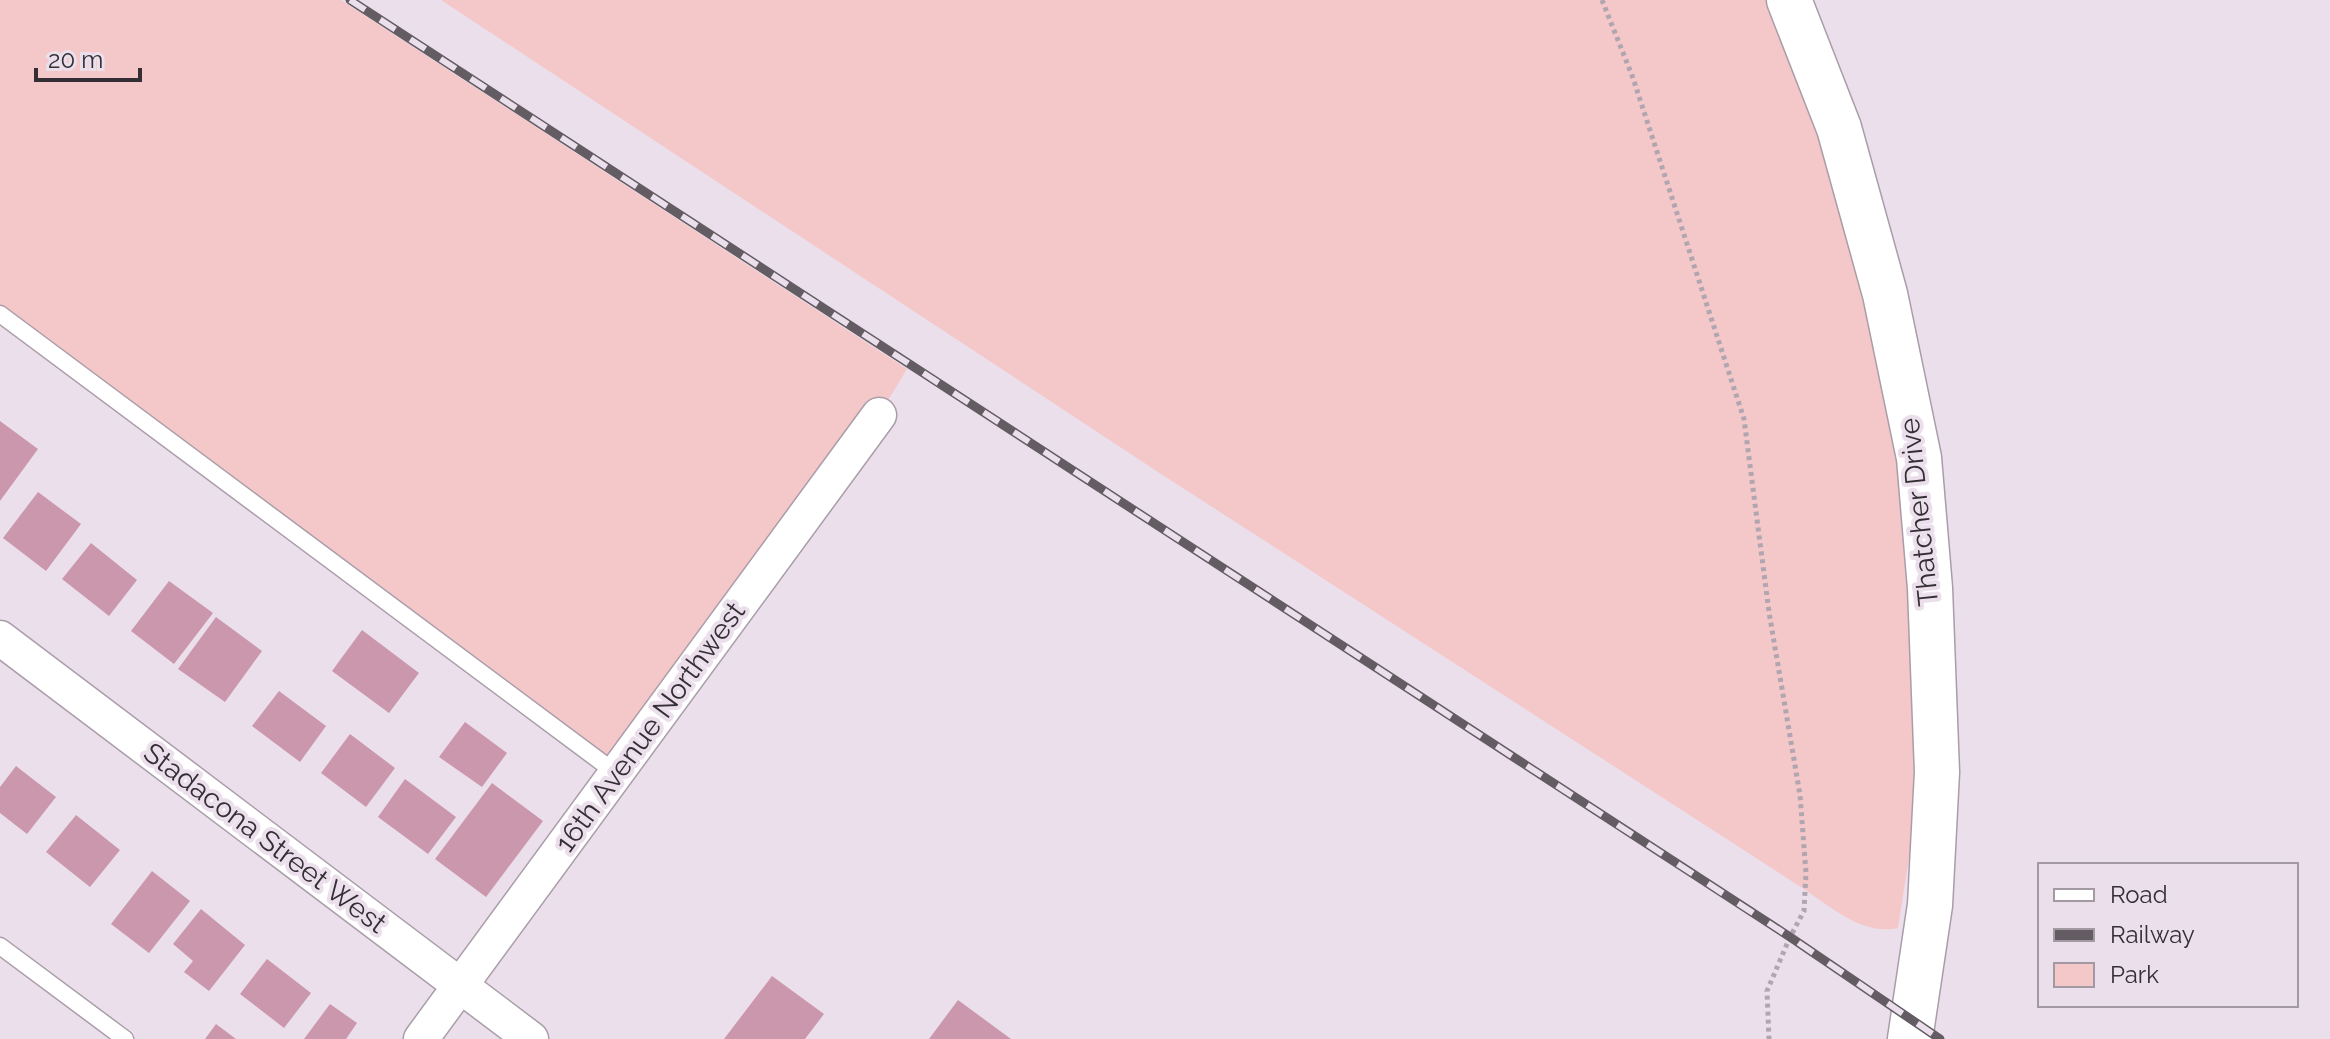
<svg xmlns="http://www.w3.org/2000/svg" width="2330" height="1039" font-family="Raleway,sans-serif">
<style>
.green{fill:#f4c7c8}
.building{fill:#cb97ad}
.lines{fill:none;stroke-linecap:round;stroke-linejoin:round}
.lane-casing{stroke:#a99da9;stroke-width:19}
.street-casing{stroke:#a99da9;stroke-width:37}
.secondary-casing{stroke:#a99da9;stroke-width:47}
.path{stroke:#b0a6b0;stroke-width:5;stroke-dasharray:4 4;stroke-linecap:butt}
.lane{stroke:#fff;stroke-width:16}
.street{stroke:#fff;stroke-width:34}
.secondary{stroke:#fff;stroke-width:44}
.rail-casing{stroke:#635c63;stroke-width:9}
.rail{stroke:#ecdfec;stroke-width:6;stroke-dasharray:18;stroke-linecap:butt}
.labels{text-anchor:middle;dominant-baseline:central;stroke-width:8;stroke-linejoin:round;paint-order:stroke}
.street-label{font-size:28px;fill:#342f34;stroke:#ecdfec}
</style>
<rect width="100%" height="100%" fill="#ecdfec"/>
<path class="green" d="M0,0H341L907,369L879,415L616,773L0,314Z
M441,0H1780L1880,306L1921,670L1910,851L1898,928C1862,936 1830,906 1801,887L1158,472Z"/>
<path class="building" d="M0,421L38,449L0,501Z
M38,492L81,524L46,571L3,538Z
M91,543L137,580L109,616L62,579Z
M169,581L213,613L174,664L131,631Z
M216,617L262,651L225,702L178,669Z
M362,630L419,673L389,713L332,671Z
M279,691L326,726L300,762L252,726Z
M465,722L507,753L482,787L439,757Z
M350,734L395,768L366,807L321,773Z
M16,766L56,797L27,834L0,813V787Z
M405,779L456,817L428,854L378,817Z
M492,783L543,821L486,897L435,859Z
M76,815L120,850L90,887L46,852Z
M152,871L190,901L149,953L111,924Z
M201,909L245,945L209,991L184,972L193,961L173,944Z
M267,959L311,993L284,1028L240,994Z
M772,976L824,1014L805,1039H724Z
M958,1000L1011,1039H929Z
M330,1004L357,1023L346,1039H304Z
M216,1024L236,1039H205Z"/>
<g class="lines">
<defs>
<path id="lane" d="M0,314L616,773
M0,946L125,1039"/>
<path id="street" d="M0,638L531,1039
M421,1039L879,415"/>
<path id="secondary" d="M1789,0L1839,128L1885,294L1919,458L1930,588L1937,772L1930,905L1910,1039"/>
</defs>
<use href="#lane" class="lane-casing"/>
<use href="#street" class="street-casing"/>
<use href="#secondary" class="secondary-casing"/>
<path class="path" d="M1602,0L1633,78L1744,419L1769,612L1800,795L1806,873L1804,911L1790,937L1767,991L1769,1039"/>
<use href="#lane" class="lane"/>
<use href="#street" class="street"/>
<use href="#secondary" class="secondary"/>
<defs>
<path id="rail" d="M350,0L1790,937L1940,1039"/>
</defs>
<use href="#rail" class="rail-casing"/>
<use href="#rail" class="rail"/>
</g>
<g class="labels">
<g class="street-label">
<text transform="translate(1919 512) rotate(-96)">Thatcher Drive</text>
<text transform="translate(650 727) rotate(-54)">16th Avenue Northwest</text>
<text transform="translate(265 838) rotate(37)">Stadacona Street West</text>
</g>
</g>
<rect x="2038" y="863" width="260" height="144" fill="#ecdfec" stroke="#a299a2" stroke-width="2"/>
<rect x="2054" y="889" width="40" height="12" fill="#ffffff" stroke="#a299a2" stroke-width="2"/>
<text x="2110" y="903" font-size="24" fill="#342f34">Road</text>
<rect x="2054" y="929" width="40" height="12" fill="#635c63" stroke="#a299a2" stroke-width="2"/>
<text x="2110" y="943" font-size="24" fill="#342f34">Railway</text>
<rect x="2054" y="963" width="40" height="24" fill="#f4c7c8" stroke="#a299a2" stroke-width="2"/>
<text x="2110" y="983" font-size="24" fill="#342f34">Park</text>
<path d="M36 68v12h104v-12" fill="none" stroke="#342f34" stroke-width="4"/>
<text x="48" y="68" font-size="24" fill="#342f34" stroke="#ecdfec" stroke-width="6" paint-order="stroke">20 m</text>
</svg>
